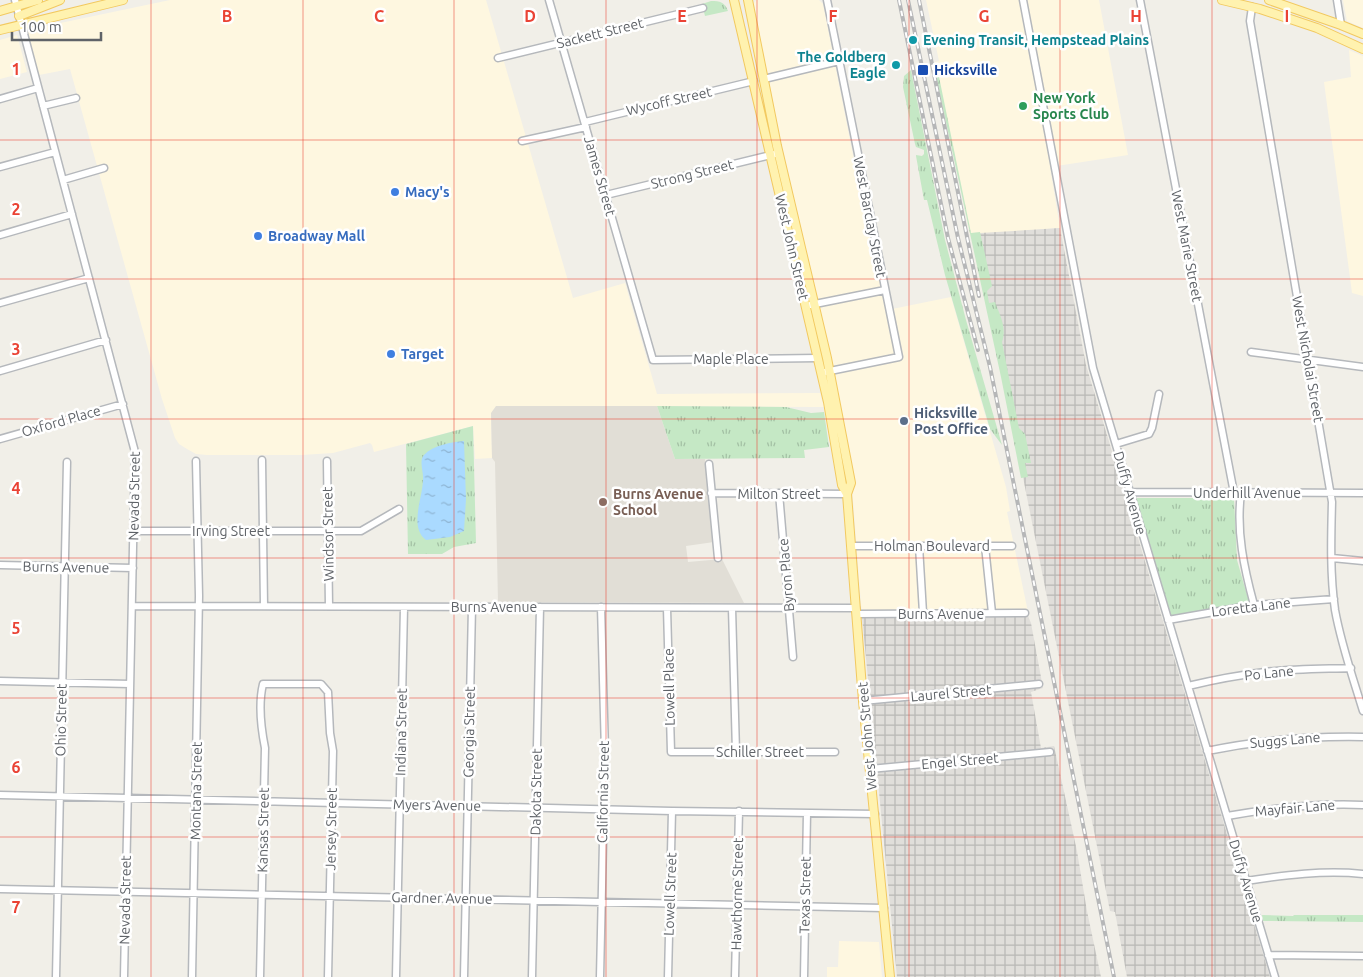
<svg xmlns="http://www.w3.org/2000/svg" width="1363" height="977" font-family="Ubuntu,sans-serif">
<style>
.commercial{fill:#fef7e0}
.industrial{fill:url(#industrial-grid)}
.education{fill:#e1ded6}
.grass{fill:url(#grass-tufts)}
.water{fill:url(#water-ripples)}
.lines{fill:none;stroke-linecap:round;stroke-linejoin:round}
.minor-casing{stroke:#b5b8bc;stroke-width:9}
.major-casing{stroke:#f2c960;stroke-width:10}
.minor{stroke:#fff;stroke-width:6}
.major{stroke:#fff2af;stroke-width:8}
.rail-casing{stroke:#b6b7b8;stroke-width:4}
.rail{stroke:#fff;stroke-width:2;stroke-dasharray:5.5;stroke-linecap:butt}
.grid{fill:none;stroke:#ea4335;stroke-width:1;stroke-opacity:0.55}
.culture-dot{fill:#0f9aa8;stroke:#fff;stroke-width:2}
.transit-dot{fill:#1a4fb4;stroke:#fff;stroke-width:2}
.leisure-dot{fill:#2e9e5b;stroke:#fff;stroke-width:2}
.shop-dot{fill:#3f7fe0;stroke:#fff;stroke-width:2}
.service-dot{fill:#5c6f8a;stroke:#fff;stroke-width:2}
.education-dot{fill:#8d6e63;stroke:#fff;stroke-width:2}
.labels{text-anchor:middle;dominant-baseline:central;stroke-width:5;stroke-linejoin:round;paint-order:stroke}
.street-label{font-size:14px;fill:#5f6368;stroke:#fff}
.culture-label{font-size:14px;font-weight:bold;fill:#0d838f;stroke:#fff;text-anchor:start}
.transit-label{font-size:14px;font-weight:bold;fill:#164399;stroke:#fff;text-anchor:start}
.leisure-label{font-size:14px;font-weight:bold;fill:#27864d;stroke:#fff;text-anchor:start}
.shop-label{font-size:14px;font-weight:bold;fill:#366cbe;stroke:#fff;text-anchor:start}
.service-label{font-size:14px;font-weight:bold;fill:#4e5e75;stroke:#fff;text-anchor:start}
.education-label{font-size:14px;font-weight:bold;fill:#785e54;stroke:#fff;text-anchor:start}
.grid-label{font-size:16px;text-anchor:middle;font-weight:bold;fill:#ea4335;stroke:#fff;stroke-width:5;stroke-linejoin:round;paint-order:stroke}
</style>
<defs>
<pattern id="industrial-grid" width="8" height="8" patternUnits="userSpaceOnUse" patternTransform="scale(1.25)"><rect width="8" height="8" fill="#e0deda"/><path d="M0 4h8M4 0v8" fill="none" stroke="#b9b8b5"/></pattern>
<pattern id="grass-tufts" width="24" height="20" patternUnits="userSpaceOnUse" patternTransform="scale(1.25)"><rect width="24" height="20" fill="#c5e8c5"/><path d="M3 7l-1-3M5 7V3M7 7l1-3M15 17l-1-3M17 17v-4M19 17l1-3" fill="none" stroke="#a3c0a4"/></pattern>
<pattern id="water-ripples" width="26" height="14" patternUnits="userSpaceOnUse" patternTransform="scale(1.25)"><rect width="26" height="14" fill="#aadaff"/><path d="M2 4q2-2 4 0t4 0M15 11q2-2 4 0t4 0" fill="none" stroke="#8eb4d2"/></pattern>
</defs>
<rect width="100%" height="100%" fill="#f1efe8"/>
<path class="commercial" d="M170,0H486L573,298L625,283L657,394L820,393L824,407L654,406L491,413L492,458L475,459L473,426L374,452L372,445L370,443L333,453L302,455H207L196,454L187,449L179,444L175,438L162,399L70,69L39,75L27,30Z
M756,0H819L823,4L854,160L862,158L892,309L951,297L1006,487L1010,511L1007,512L1028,612L862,617L850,461L841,415L766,72L754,3Z
M926,0H1099L1128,155L1050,167L1060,228L970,235L935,62L939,61Z
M1343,0H1363V28L1347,21Z
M17,35L27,72L0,79V40Z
M1349,50L1363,56V296L1352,293L1324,82L1351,77Z
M839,941L879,942L882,977H827V967H838Z"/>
<path class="industrial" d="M1060,228L1086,365L1270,977H1127L1115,912L1110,911L985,288L980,233Z
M1028,616L1031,623L1043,688L1031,692L1041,748L1054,746L1077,851L1087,911L1101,977H897L862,617Z"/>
<path class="education" d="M496,406H657L675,459H705L714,542L686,546L688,562L722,559L744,603L498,602L495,462L492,458L491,413Z"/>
<path class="grass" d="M711,1C720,1 725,2 728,11L705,16L702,4Z
M933,62L937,67L971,233L980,232L992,286L987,291L989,303L995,302C1000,315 1007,328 1002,342L1019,428L1025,434L1031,463H1025L1028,477L1021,478L1001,377Z
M911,70L945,240L966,320L1002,445L990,429L945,275L927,200H924L916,156V155L922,156L924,154V150L916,147L915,144L903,87L904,76Z
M657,406L786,407L811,413L824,412L829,447L804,450L805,458L675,459Z
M473,426L476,543L454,547L442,554H408L406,444Z
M1136,498H1234L1237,560L1249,602L1171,617Z
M1262,915L1293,916L1294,915H1363V922L1263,921Z"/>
<path class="water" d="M464,441L466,499L464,531L450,537L426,540C408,526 424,496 423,477C423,470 419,461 424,455C433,445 452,442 464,441Z"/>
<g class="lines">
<defs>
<path id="minor" d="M15,0L135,452L124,977
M549,0L653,360L818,358
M1023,0L1093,368L1275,977
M1140,0L1234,493
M1337,0L1341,25
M1252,7L1250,21L1332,502C1331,538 1330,575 1335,610C1341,644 1353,678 1363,711
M498,58L703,8
M764,79L839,61
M0,99L38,88
M43,106L76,98
M585,122L754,81
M522,141L586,127
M0,167L55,152
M63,180L104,168
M606,195L775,154
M0,235L72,214
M0,303L89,278
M810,305L885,290
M1251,352L1363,367
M0,371L106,340
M825,372L899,357L827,0
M0,439L123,404
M1116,444L1149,434L1152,428L1159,394
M262,460L264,606
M327,461L329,606
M709,464L718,558
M1130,492L1363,493
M711,493L847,494
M779,493L793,657
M1241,493C1236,531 1244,568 1254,605
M134,531H361L399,509
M852,546H1012
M919,546L923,613
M985,546L992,613
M1332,558L1363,561
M0,565L133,568
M132,606L856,608
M667,608L671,752H835
M732,608L736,752
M857,614L1025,613
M1168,620L1254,605L1334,599
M0,681L130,684
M1188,686C1213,680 1239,675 1265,672C1293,669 1322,669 1351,668
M863,701L1039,684
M1207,751C1260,740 1309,736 1363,737
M870,769L1050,752
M0,795L672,811L875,814
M1227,816C1272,808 1317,803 1363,805
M1246,881C1285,875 1324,870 1363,874
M0,889L884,908
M1268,955L1363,956
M56,977L67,462
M192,977L199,596L196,461
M260,977L265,748C261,728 258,705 263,684H321L328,692L330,733L333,751L328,977
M396,977L404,607
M464,977L472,607
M532,977L540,607
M600,977L605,752L601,607
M668,977L672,811
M735,977L739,811
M804,977L807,813"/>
<path id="major" d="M734,0L828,402L842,485L847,494L863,701L890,977
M748,0L777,146L827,358L851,483L847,494
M1222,0L1260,9L1317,28L1363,49
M1269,0L1341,25L1363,34
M0,11L38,0
M19,16L60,0
M0,30L123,0"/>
</defs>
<use href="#minor" class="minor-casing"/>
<use href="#major" class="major-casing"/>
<use href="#minor" class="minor"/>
<use href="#major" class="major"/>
<defs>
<path id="rail" d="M899,0L948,238L978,350
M908,0L958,238L990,367L1114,977
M919,0L979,296"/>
</defs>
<use href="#rail" class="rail-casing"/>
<use href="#rail" class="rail"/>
</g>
<path class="grid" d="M151,0V977M303,0V977M454,0V977M606,0V977M757,0V977M909,0V977M1060,0V977M1212,0V977M0,140H1363M0,279H1363M0,419H1363M0,558H1363M0,698H1363M0,837H1363"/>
<g class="culture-dot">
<circle cx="913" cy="40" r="5"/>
<circle cx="896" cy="65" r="5"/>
</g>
<rect class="transit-dot" x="917" y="64" width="12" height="12" rx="2.5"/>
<circle class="leisure-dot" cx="1023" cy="106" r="5"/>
<g class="shop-dot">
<circle cx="395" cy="192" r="5"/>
<circle cx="258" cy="236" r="5"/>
<circle cx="391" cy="354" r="5"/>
</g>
<circle class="service-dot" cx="904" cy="421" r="5"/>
<circle class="education-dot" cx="603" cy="502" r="5"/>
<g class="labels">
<g class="street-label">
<text transform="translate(600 33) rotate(-14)">Sackett Street</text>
<text transform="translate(669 101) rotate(-13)">Wycoff Street</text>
<text transform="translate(692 174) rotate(-14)">Strong Street</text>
<text transform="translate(600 176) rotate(74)">James Street</text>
<text transform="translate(870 217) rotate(79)">West Barclay Street</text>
<text transform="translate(1187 246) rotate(79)">West Marie Street</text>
<text transform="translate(792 247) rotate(77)">West John Street</text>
<text x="731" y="359">Maple Place</text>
<text transform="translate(1308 359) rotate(80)">West Nicholai Street</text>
<text transform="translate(61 421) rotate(-16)">Oxford Place</text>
<text transform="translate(1130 493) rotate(74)">Duffy Avenue</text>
<text x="1247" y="493">Underhill Avenue</text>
<text x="779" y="494">Milton Street</text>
<text transform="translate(134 496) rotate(-89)">Nevada Street</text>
<text x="231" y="531">Irving Street</text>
<text transform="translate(328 534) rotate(-91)">Windsor Street</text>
<text x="932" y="546">Holman Boulevard</text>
<text transform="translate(66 567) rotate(1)">Burns Avenue</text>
<text transform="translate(786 575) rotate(-95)">Byron Place</text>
<text x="494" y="607">Burns Avenue</text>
<text transform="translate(1251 607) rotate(-7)">Loretta Lane</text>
<text x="941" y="614">Burns Avenue</text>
<text transform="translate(1269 673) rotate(-6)">Po Lane</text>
<text transform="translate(669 687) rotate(-91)">Lowell Place</text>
<text transform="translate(951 693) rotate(-5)">Laurel Street</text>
<text transform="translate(61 720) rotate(-89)">Ohio Street</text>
<text transform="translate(401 732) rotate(-89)">Indiana Street</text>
<text transform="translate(469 732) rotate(-89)">Georgia Street</text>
<text transform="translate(867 736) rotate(-95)">West John Street</text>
<text transform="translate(1285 740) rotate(-5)">Suggs Lane</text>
<text x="760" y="752">Schiller Street</text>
<text transform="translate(960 761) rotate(-5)">Engel Street</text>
<text transform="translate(196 791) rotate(-89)">Montana Street</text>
<text transform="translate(536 792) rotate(-89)">Dakota Street</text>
<text transform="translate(603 792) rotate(-89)">California Street</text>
<text transform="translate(437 805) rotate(1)">Myers Avenue</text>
<text transform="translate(1295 808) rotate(-5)">Mayfair Lane</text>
<text transform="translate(331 829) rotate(-89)">Jersey Street</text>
<text transform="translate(263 830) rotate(-89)">Kansas Street</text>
<text transform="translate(1246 881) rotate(73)">Duffy Avenue</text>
<text transform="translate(670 894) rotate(-88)">Lowell Street</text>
<text transform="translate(737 894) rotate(-89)">Hawthorne Street</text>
<text transform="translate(805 895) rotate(-89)">Texas Street</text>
<text transform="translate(442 898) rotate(1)">Gardner Avenue</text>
<text transform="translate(125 900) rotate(-89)">Nevada Street</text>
</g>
<g class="culture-label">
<text x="923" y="40">Evening Transit, Hempstead Plains</text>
<text x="886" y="57" text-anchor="end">The Goldberg<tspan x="886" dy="16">Eagle</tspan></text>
</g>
<g class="transit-label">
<text x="934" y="70">Hicksville</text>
</g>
<g class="leisure-label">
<text x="1033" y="98">New York<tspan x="1033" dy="16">Sports Club</tspan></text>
</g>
<g class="shop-label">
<text x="405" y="192">Macy's</text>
<text x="268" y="236">Broadway Mall</text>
<text x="401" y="354">Target</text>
</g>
<g class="service-label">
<text x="914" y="413">Hicksville<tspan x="914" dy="16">Post Office</tspan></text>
</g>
<g class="education-label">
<text x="613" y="494">Burns Avenue<tspan x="613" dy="16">School</tspan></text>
</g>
</g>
<g class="grid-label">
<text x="227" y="22">B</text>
<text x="379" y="22">C</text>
<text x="530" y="22">D</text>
<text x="682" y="22">E</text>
<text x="833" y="22">F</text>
<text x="984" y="22">G</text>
<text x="1136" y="22">H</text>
<text x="1287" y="22">I</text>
<text x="16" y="75">1</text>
<text x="16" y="215">2</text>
<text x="16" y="355">3</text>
<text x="16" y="494">4</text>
<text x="16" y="634">5</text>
<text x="16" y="773">6</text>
<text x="16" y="913">7</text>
</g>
<path d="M12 32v8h89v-8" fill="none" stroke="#5f6368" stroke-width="2.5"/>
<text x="20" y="32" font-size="15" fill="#5f6368" stroke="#ffffff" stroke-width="4" paint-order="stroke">100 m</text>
</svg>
